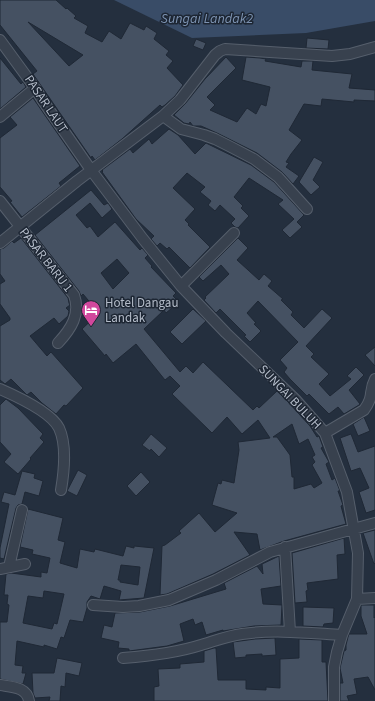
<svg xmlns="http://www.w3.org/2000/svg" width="375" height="701" font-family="'Source Sans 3',sans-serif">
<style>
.water{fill:#394c67}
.building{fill:#455162;stroke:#1f2835;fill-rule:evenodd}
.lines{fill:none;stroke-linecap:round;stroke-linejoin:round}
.minor-casing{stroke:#565f6c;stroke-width:12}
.minor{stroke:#38414e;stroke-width:10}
.labels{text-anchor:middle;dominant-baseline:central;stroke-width:3;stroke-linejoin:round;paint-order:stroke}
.street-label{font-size:13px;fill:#b4bcc9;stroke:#1d2633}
.poi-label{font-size:13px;fill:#b4bcc9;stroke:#1d2633;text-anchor:start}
.water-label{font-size:14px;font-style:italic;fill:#7c92b1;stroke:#1d2633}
</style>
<rect width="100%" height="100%" fill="#242f3e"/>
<path class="water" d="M114,0H375V21L306,33L192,38Z"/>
<path class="building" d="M0,0H56L66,9L67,8L76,16L74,18L88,26L85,33L102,42L109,31L121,39L130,23L144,30L146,26L157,33L154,39L169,51L166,55L173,61L167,68L183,85L175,96L165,105L162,107L160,105L122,139L95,160L92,156L91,158L33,74L37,71L0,25ZM28,22L83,55L69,66Z
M307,38L329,40L328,49L306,48Z
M196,39L206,43L203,50L193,46Z
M226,57L236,68L207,97L215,105L210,110L237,122L247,108L256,114L261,104L266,106L270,87L242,80L246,57L260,58L266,59L265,61L301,67L302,61H313L312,70L352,74L349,88L375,90V101L354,100V102L322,99L321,106L304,104L289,130L302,140L291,154L286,162L289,163L286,167L299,176L293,184L282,172L257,153L217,133L201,126H193L190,122L189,124L184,123L174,115L185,104L205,79Z
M0,58L21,84L23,82L26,87L0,109Z
M33,98L80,166L59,183L61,186L22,217L10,202L12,201L0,187V138L17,125L10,117Z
M169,129L178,135L195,154L206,143L251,165L274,182L304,215L297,222L302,227L290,238L282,230L294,219L278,204L283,200L249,178L234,197L243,206L241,208L249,216L238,228L235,227L231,223L235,219L220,205L215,211L208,205L211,201L200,192L205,187L187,173L173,188L195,209L185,220L189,224L188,225L210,247L190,268L169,247L167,249L160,243L157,246L151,239L154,236L136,219L102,172L103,171L102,170L130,149L133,153L149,139L152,144Z
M314,157L323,162L313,180L320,187L311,195L299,182Z
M91,190L104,205L108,203L112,209L102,218L90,203L76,215L87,228L90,226L98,237L115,222L140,250L142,248L148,255L145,258L152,266L151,267L176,293L173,296L179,302L166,313L164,310L144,329L180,372L186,366L193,373L203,362L253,410L257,406L259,408L277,391L290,404L310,426L317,437L319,436L323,447L321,448L329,462L326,464L332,480L335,478L340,491H338L343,505L341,506L346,524L284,541L260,550L257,534L234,532L250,555L213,574L167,594L160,595L162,546L165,545L181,533L179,531L199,513L215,532L237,513L212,505L218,483L221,484L222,480L234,483L239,450L238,442L270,438L258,420L242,434L227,417L212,433L172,394L180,386L170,376L165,380L136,344L113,363L106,354L105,356L82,329L99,313L83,294L81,296L79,291L35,235ZM117,259L129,273L113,289L101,273ZM292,424L299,444L308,439L315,455L312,457L315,462L312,465L322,483L314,488L311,484L294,489V477H292L290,455L277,437H273Z
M21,238L68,298L69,303L70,305L66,308L69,311L68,316L59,324L54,318L30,336L47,356L51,352L83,388L66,406L64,405L56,414L42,403L31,392L27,395L11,379L5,384L0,380V326L10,320V318L0,304V284L5,281L0,274V249L4,248L12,241L14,243Z
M238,238L248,248L237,260L259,280L264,274L272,281L268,286L283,299L281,300L293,312L291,315L304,328L322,309L332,318L306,346L314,354L311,357L329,374L319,384L330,396L351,379L347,376L356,367L364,375L349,390L360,404L359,405L344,414L338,407L329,414L309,394L307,396L290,379L284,372L287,368L280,360L298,342L258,301L247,313L256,323L254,324L261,331L250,342L244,336L246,335L220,309L216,313L204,300L206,298L205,297L229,274L221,265L203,281L199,277Z
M193,309L206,321L182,344L170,332Z
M375,347V366L365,355Z
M6,399L18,408L43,434L40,438L44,442L30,458L31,459L18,474L4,462L11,454L0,442V405Z
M364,417L370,431L358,436L353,424Z
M151,434L167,448L159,457L151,449L150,451L142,445Z
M351,434L358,452L375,446V510L366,513L359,492L369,488L360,468L351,471L340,438Z
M78,470L87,475L77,496L67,491Z
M22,471L35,474L34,478L43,481L39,496L25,492L22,504L18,505L16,508L4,559L0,558V548L9,504L1,502L4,492L15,495Z
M141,472L150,482L136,496L127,486Z
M28,509L63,518L58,540L65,542L60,563L77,568L80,549L94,552L95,549L123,556L126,546L134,548V546L154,548L144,598L119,600L121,591L104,586L100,599L91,596L87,602V608L83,622L70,620L64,638L61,637L57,649L44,645V647L17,641L15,665L23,666L22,673H26L23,684L0,679V622H7L9,605L7,604L8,595H4L6,574L11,573L41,577V572L47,573L50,558L32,554L33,550L20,547ZM121,565L140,567L138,585L120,582V580H118ZM44,591L64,594L57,624L54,623L52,629L23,623L28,596L43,598Z
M375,530V563L374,564L363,533Z
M344,538L345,554L337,555L338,579L307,583L308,590L306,591L307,602L295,603L292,553Z
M279,556L281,586L261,589L263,604L282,605L281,625L254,626L223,631V630L206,635L202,622L195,625L193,619L180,624L184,641L167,646L129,651V649L118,648L119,642L101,638L104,625L112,627L115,613L140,612L170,606L226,589L224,583L257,566L263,574L262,564Z
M361,605H374V618L375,617V690L368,677L354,679L357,694L347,696L349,701H340V683H343L340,668L344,651L346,650V645L348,637L349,634H367L361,616Z
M303,607L334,608L333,623L324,624L323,627L303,626Z
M275,638L276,655L262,656V654L246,655V657L235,658L233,642L255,639Z
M299,639L322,640V662H326L328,701H154V687L159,686L158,669L180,668V664L204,662V651L214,648H216L218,680H246V689L266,690V687L280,688V659L299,658Z
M57,658L82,663L79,676L66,673L65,687L61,686L60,701H49L50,697L35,698L33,693L32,673H54Z"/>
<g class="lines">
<defs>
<path id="minor" d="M0,40L35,88L43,101L91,170L143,239L181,286L226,333L295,399L325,433L347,492L358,553L357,599L342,635L337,652L334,667V701
M163,116L181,129L204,135L215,139L231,147L254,159L278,177L307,209
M0,117L35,88
M0,201L74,295C81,314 71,329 58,343
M0,243L77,181L163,116L180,100L215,55L220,51L225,49L332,56L350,54L375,47
M181,286L234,233
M0,389C16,396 51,412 59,428C67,445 64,472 61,490
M325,433L364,410C375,395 368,392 375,379
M285,547L290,632
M9,567L22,510
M0,569L25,564
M357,599L375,598
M93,605L123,607L139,606L169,600L216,580L270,552L375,523
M123,658C149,656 176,653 201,645C215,641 227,636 242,634C275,629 309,633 342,635
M0,685C12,687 27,687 29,701"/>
</defs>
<use href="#minor" class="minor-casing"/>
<use href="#minor" class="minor"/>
</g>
<defs>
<symbol id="hotel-pin" viewBox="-11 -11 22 30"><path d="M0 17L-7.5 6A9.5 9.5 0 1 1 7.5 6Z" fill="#d1479c" stroke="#1d2633"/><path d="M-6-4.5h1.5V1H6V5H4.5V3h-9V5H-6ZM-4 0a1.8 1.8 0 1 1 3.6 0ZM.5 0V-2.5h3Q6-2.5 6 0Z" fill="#fff"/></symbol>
</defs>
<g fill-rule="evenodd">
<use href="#hotel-pin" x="80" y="299" width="22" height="30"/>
</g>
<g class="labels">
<g class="street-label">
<text transform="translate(46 104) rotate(56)">PASAR LAUT</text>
<text transform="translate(46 260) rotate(52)">PASAR BARU 1</text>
<text transform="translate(290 397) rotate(46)">SUNGAI BULUH</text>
</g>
<g class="poi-label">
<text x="105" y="303">Hotel Dangau<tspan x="105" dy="15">Landak</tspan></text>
</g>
<g class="water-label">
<text x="207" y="19">Sungai Landak2</text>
</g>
</g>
</svg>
